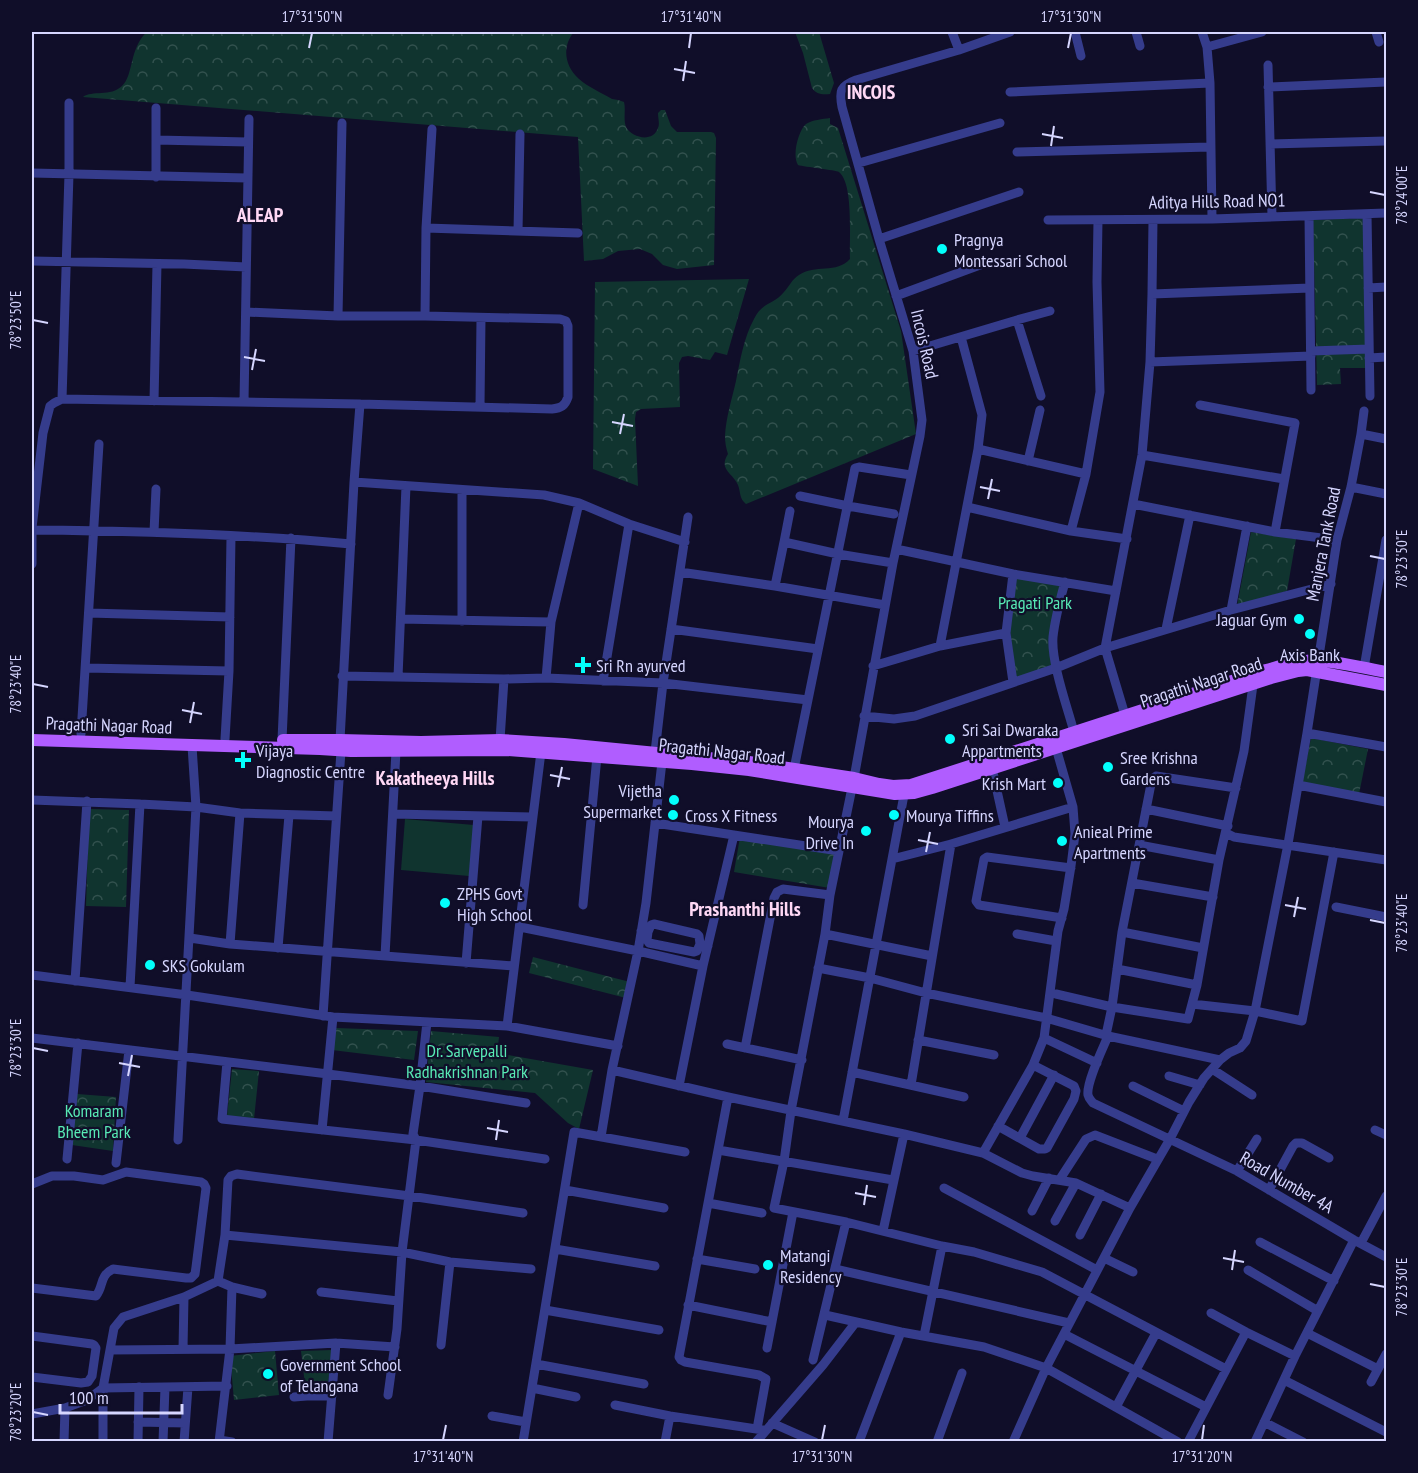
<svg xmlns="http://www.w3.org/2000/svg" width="1418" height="1473" font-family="'PT Sans Narrow',sans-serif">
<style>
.green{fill:#10342f}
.forest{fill:url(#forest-crowns)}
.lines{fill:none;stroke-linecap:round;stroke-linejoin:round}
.minor{stroke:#353c8c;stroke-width:9}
.major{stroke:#b05dff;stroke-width:12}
.ticks{fill:none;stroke:#d6d6ff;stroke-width:2}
.poi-dot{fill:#02fffc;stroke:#100e29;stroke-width:2}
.labels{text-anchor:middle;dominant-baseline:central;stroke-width:4.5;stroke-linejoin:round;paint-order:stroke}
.street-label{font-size:18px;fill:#d6d6ff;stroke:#100e29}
.poi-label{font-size:18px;fill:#d6d6ff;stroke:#100e29;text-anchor:start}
.park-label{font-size:18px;fill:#58eab5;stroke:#100e29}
.neighbourhood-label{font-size:20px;font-weight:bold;fill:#ffd8f5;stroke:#100e29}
.neatline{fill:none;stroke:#d6d6ff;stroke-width:2}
.ticks-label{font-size:15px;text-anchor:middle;fill:#d6d6ff}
</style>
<defs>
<pattern id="forest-crowns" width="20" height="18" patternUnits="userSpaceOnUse" patternTransform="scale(1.5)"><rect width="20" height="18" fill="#10342f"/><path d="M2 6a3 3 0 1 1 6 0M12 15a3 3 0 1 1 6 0" fill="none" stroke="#32514e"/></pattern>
</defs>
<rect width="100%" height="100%" fill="#100e29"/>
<path class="green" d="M405,819L474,825L469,876L401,870Z"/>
<path class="forest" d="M147,32H574C562,46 564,66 579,79C588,87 602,93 612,99L618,100L624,102C626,110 623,119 626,127C632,138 653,143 658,128C660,124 658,118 658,113L661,110H665L671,126L677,132H711L714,133L716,138L714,265L677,269L663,265L652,254L640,249L618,251L603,259L584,261L578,137L83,97C92,90 111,97 122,86C134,75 129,48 147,32Z
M795,32H819L834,83L830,94C822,95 816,94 812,88L803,53Z
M830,118V124L838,128L901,331L916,434L746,504C739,498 741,493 738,485C733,473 718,470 728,454C726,448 725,442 725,436C726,417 732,399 736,381C740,361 744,337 754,319C763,301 774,305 784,292C789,287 792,279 799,275C815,264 837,274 850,259C849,240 854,184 839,172C836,170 805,167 798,165C792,156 798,131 806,124C812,120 823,119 830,118Z
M1364,218L1368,368H1340L1341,384L1317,385L1313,220Z
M749,279L727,355L715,352L710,360L688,356L682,357L679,363L680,407L641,409L636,412L635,419L638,486L593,469L595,282Z
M1251,532L1296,539L1287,591L1237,606Z
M1015,577L1060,585L1053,666L1018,677L1015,676L1010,631Z
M1311,738L1368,749L1359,794L1302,783Z
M89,809L129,810L126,907L86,906Z
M740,837L836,853L830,888L734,872Z
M533,957L630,982L626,998L529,973Z
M336,1028L418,1031L414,1060L332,1050Z
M431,1031L499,1037L497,1053L593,1070L579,1129L568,1123L535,1093L426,1082Z
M232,1069L259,1071L254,1119L227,1116Z
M77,1094L116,1097L113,1151L72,1145Z
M332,1350L327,1391L306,1393L301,1351Z
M275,1351L279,1395L234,1400L230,1356Z"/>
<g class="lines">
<path class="minor" d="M952,32L959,50
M1010,32L959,50L856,80C840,86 839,91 842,107L879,239L913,351L922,420L920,436L893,563L854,778L830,895L825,934L791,1111L784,1161L774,1208L846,1222L942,1246L974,1252L1042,1272L1226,1369
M1075,32L1081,56
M1136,32L1140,46
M1202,32L1207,47L1210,83L1212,219
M1376,32L1379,42
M1207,47L1262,32
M1268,65L1272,217
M1268,87L1386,82
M1010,92L1210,83
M156,140L248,142
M1270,144L1386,141
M1017,152L1210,147
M859,163L1000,123
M32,173L247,178
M156,177V108
M1367,214L1370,396
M1309,216L1311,390
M1048,220L1212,219L1386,213
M426,228L578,233
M518,231L520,134
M879,239L1019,192
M32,261L184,264L246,267
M1368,288L1386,287
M1152,294L1310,288
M896,296L980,265
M338,316L342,123
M425,316L426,228L432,129
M1017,320L1050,311
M913,351L1017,320L1041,396
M1311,351L1369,349
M1369,358L1386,357
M1150,362L1311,356
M62,399L69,174V103
M154,401L157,264
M244,402L249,119
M1200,405L1295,423L1275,532
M480,406L481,318
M1361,434L1386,439
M978,449L1086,474
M1142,455L1284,479
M1028,461L1040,410
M354,482L544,495L579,503L629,524L685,542
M1351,487L1386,494
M462,490V621
M800,496L848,506L894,514
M1133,504L1275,532L1337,540
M967,507L1071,531L1127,539
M790,511L784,542L838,554L893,563
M32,530C138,531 245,534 351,544
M1071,531L1086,474L1100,392L1097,282L1098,220
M154,532L156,489
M896,549L1013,574L1116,591
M32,564V528L43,433L50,406L54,403L62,399L360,404L552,409C561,408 565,406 568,397V326L566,321L560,319L425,316H338L246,312
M680,572L775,586L885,605
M1065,582C1060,600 1055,618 1053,637C1051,662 1067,706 1074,732
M775,586L784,542
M1231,610L1247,526
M89,613L230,617
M401,619L551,622
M671,629L818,649
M1166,629L1190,515
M940,646L978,449L982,415L961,337
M873,666L940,646L1006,633
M86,668L229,671
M1364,668L1386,540
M342,676L504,679L546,678L663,683L808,700
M398,677L406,486
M546,678L551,622L579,503
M603,681L629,524
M1013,682L1006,633L1013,574
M1125,715L1105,648L1142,455L1150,362L1152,294L1153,220
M864,716L894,719L915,716L1056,668L1105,648L1231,610L1331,584
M1307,733L1386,747
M81,734L99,444
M225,739L229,671L231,536
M282,740L291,538
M340,740L354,482L360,404
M500,740L504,679
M655,752L663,683L688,517
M992,768L1005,827
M794,769L855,468L859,467L911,475
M1298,785L1386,802
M32,800L140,804L196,807L240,813L336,816
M1146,809L1228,826
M393,814L532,817
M655,823L839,851
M1226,833L1234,837L1386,860
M1139,845L1219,860
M892,859L951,844L1073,807L1056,748
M1132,883L1213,897
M583,905L597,756
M1336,907L1386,917
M1062,918L979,905L976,901L984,859L987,857L1071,868
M520,927L638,951L703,966
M641,931L648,932L651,925L654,924L697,934L699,936L700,944L708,946
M648,932L647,940L649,943L694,952L697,951L700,944
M1122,932L1203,948
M825,934L932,956
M1017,934L1056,941
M190,938L230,944L514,966
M230,944L240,813
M278,948L289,815
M385,956L396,751
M466,963L478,816
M818,968L870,978L926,993L1046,1018L1108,1036L1220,1060
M1117,969L1197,985
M32,975L187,995L333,1017L507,1026L618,1046
M75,981L87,801
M130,987L140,804
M1056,994L1112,1007L1188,1019L1197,985L1219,860L1244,751L1253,685
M1192,1004L1255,1011L1302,1021L1334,852
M323,1016L341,751
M507,1026L541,752
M1106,1035L1112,1007L1122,932L1152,779L1156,776L1236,788
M1108,1036C1103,1048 1086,1083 1088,1095C1089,1099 1091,1100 1093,1103L1237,1171L1354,1240L1386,1257
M32,1038L328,1074L420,1086L526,1103
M1044,1038L1097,1063
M918,1040L994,1055
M727,1044L802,1060
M745,1048L774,898L777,892L783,889L830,895
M227,1062L222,1119L416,1140L545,1159
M1212,1069L1252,1095
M612,1070L728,1097L904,1134L983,1153L1022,1173L1033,1176L1076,1183L1130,1208
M852,1072L964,1097
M1169,1076L1200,1085
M911,1085L951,844
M679,1086L703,966L734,835
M1133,1086L1184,1111
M728,1097L679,1357L681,1360L685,1362L759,1375L766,1379L757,1429
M843,1121L904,795
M998,1126L1039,1149H1045L1047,1148L1074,1099L1076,1091L1074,1086L1033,1065
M322,1130L333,1017
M1375,1130L1386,1135
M601,1137L612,1070L638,951L646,903L662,762
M1020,1138L1054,1075
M178,1140L196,807L192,746
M718,1150L893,1180
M983,1153L1033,1065L1044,1038L1058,931L1064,909L1071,866L1075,834L1073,807
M67,1159L78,1043
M116,1163L129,1050
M1237,1171L1257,1139
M1060,1179L1086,1139L1095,1135L1157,1159
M32,1184L52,1176H74L103,1180L126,1172L201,1182L204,1184L206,1188L196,1267L195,1274L191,1278H186L113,1269C99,1276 104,1286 96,1296L32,1288
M944,1188L1097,1270
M565,1190L664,1208
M1269,1190L1293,1146L1296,1143H1302L1329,1158
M708,1203L762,1213
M1032,1211L1049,1178
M1055,1221L1076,1183
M883,1231L904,1134
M225,1235L402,1252L450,1262L531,1269
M1080,1235L1101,1194
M1260,1242L1334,1281
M1361,1243L1386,1196
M555,1249L655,1266
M1104,1258L1133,1272
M697,1259L755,1269
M835,1269L1069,1323
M1248,1270L1318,1311
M218,1281L225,1235L228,1180L231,1176L237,1174L410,1196L523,1213
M321,1292L398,1301
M688,1305L772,1322
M545,1310L659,1330
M1211,1313L1246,1332L1295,1356
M825,1315L901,1332L984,1347L1046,1368L1178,1442
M1307,1333L1378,1369
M1064,1334L1206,1407
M32,1336L92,1344L94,1345L96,1348L92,1376L88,1382L81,1383L32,1377
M924,1336L942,1246
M441,1345L450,1262
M767,1348L793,1212
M183,1349L184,1297
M110,1350L230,1349L336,1343L395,1347
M813,1360L846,1222
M536,1364L644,1384
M1284,1380L1386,1432
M1371,1382L1386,1354
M532,1388L576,1397
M388,1395L397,1329L402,1252L416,1140L413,1134L420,1086L427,1022
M294,1397L307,1396H332
M615,1405L670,1416L763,1430
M1116,1407L1156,1333
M32,1414L65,1408L87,1400L103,1388L227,1386
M492,1416L526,1422
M138,1422L185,1423
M1264,1422L1303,1442
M772,1423L815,1442
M219,1440L232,1442
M64,1442L65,1408
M103,1442V1388L114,1328L123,1317L184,1297L218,1281L232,1287L262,1294
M138,1442L139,1387
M163,1442L165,1387
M184,1442L188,1387
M219,1442L230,1349L232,1287
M328,1442L336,1343
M523,1442L574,1132L685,1152
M665,1442L670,1416
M756,1442L823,1365L856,1322
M859,1442L901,1332
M937,1442L962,1373
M1013,1442L1046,1368L1130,1208L1170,1139L1189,1102L1204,1078L1220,1060L1229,1053L1240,1048L1246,1041L1255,1011L1288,844L1307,733L1337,540L1351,487L1361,434L1364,411
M1188,1442L1246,1332
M1255,1442L1295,1356L1354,1240"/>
<path class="major" d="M32,740L320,749L351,751L507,750L692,764L749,770L895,794L914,793L932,788L1271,678L1298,671L1307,670L1386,685
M283,740H340L421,742L500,740L564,744L749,762L854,778L879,784L893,786L911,785L1266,670C1278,667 1291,662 1303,661C1325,658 1363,668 1386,672"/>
</g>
<path class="ticks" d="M309,48L312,33M689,48L691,33M1068,48L1071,33M674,69L695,73M683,81L686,61M1042,134L1063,138M1051,146L1054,126M1370,192L1385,195M33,320L48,323M244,357L265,361M252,370L256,349M612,422L633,426M620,434L624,414M980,487L1000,491M988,499L992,479M1370,556L1385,559M33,684L48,687M182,710L202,714M190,723L194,702M550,775L570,779M558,787L562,767M918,840L938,844M926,852L930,832M1285,905L1306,909M1294,917L1298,897M1370,920L1385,923M33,1048L48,1051M119,1063L140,1067M128,1076L132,1055M487,1128L508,1132M496,1140L499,1120M855,1193L876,1197M864,1205L867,1185M1223,1258L1244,1262M1232,1270L1235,1250M1370,1284L1385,1287M33,1412L48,1415M443,1440L446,1425M822,1440L825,1425M1202,1440L1204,1425"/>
<g class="poi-dot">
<circle cx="942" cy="249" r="6"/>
<circle cx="1299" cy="619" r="6"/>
<circle cx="1310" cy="634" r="6"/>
<path d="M580 656h6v6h6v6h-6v6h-6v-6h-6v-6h6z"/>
<circle cx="950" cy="739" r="6"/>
<path d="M240 751h6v6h6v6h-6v6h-6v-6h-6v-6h6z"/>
<circle cx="1108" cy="767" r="6"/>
<circle cx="1058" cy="783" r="6"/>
<circle cx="674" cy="800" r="6"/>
<circle cx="673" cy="815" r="6"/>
<circle cx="894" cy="815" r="6"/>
<circle cx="866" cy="831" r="6"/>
<circle cx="1062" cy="841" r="6"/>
<circle cx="445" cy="903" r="6"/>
<circle cx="150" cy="965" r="6"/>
<circle cx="768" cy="1265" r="6"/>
<circle cx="268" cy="1374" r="6"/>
</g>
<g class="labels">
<g class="street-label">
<text transform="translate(1217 201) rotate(-1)">Aditya Hills Road NO1</text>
<text transform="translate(925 344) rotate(77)">Incois Road</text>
<text transform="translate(1323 544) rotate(-79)">Manjera Tank Road</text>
<text transform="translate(1201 682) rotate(-18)">Pragathi Nagar Road</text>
<text transform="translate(109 725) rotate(2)">Pragathi Nagar Road</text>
<text transform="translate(722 751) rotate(6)">Pragathi Nagar Road</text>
<text transform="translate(1287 1182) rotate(30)">Road Number 4A</text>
</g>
<g class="poi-label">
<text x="954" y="239">Pragnya<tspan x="954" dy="21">Montessari School</tspan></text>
<text x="1287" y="619" text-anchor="end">Jaguar Gym</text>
<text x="1310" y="654" text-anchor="middle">Axis Bank</text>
<text x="596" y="665">Sri Rn ayurved</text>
<text x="962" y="729">Sri Sai Dwaraka<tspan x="962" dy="21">Appartments</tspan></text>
<text x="256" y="750">Vijaya<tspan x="256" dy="21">Diagnostic Centre</tspan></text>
<text x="1120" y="757">Sree Krishna<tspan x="1120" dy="21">Gardens</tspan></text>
<text x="1046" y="783" text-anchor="end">Krish Mart</text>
<text x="662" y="790" text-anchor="end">Vijetha<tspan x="662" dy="21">Supermarket</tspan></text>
<text x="685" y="815">Cross X Fitness</text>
<text x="906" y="815">Mourya Tiffins</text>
<text x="854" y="821" text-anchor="end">Mourya<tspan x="854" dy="21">Drive In</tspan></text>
<text x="1074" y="831">Anieal Prime<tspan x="1074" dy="21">Apartments</tspan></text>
<text x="457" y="893">ZPHS Govt<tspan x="457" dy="21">High School</tspan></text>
<text x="162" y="965">SKS Gokulam</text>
<text x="780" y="1255">Matangi<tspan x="780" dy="21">Residency</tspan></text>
<text x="280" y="1364">Government School<tspan x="280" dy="21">of Telangana</tspan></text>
</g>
<g class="park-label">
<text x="1035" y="602">Pragati Park</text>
<text x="467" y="1050">Dr. Sarvepalli<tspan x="467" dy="21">Radhakrishnan Park</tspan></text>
<text x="94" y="1110">Komaram<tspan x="94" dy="21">Bheem Park</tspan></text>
</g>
<g class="neighbourhood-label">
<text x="871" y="92">INCOIS</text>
<text x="260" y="215">ALEAP</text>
<text x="435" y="778">Kakatheeya Hills</text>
<text x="745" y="909">Prashanthi Hills</text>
</g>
</g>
<rect width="1418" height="1473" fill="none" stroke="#100e29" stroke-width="66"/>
<path d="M60 1404v9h122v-9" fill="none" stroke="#d6d6ff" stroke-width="3"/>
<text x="69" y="1404" font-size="18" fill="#d6d6ff" stroke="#100e29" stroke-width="4.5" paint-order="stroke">100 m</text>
<rect x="33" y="33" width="1352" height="1407" class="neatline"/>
<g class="ticks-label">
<text x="312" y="22">17°31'50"N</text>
<text x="691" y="22">17°31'40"N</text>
<text x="1071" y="22">17°31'30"N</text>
<text transform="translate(1402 195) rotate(-90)" y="5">78°24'00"E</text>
<text transform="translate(16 320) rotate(-90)" y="5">78°23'50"E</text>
<text transform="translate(1402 559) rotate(-90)" y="5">78°23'50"E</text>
<text transform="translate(16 684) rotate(-90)" y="5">78°23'40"E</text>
<text transform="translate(1402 923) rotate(-90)" y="5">78°23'40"E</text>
<text transform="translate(16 1048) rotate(-90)" y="5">78°23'30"E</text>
<text transform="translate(1402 1287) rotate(-90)" y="5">78°23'30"E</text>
<text transform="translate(16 1412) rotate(-90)" y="5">78°23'20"E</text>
<text x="443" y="1462">17°31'40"N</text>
<text x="822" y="1462">17°31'30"N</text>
<text x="1202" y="1462">17°31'20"N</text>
</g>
</svg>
